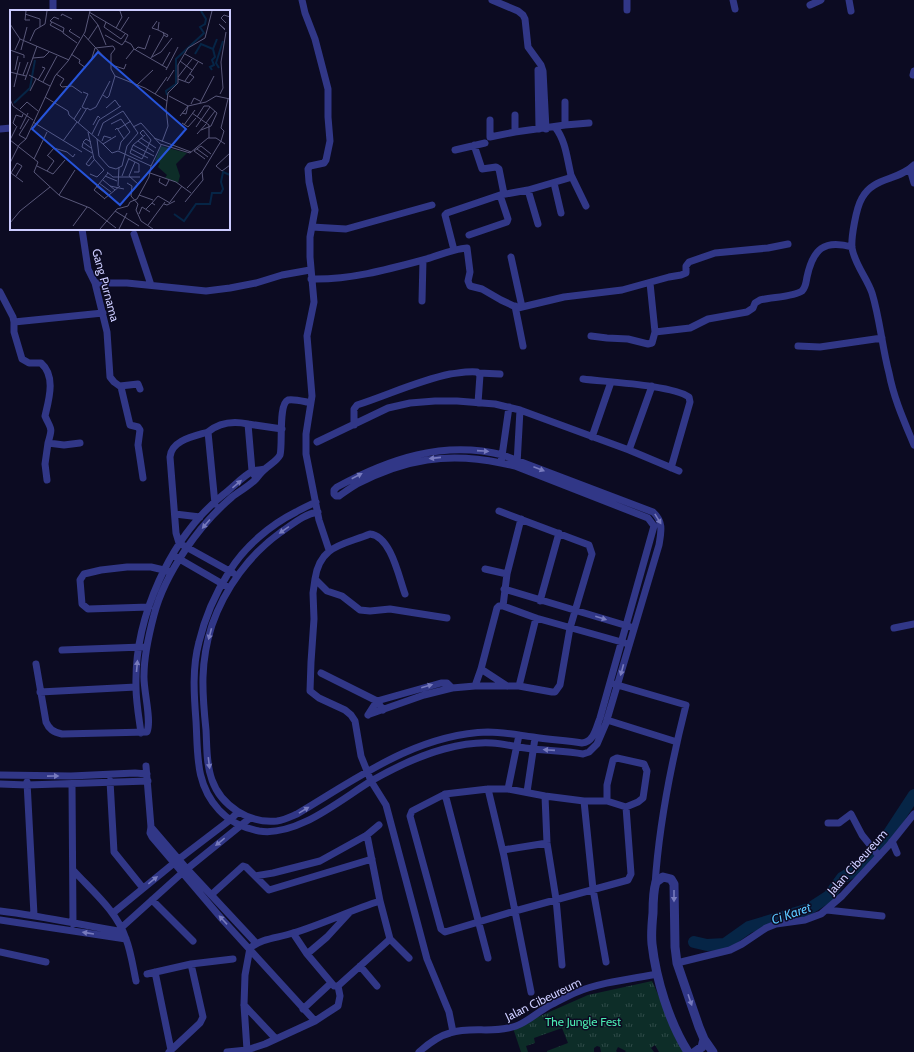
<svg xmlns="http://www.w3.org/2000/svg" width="914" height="1052" font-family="Cabin,sans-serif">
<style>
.grass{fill:url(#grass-tufts)}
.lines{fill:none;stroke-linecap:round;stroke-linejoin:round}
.river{stroke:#062546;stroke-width:12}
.minor{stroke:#313787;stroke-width:7}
.tertiary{stroke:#313787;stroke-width:9}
.oneway{fill:#777abd}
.labels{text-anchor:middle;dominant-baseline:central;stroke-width:3;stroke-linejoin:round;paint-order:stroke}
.street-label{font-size:12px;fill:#ccf;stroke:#0c0b22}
.park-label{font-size:12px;fill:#4becb1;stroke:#0c0b22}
.water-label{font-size:13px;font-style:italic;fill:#5ac6ff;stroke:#0c0b22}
.inset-river{fill:none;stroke:#062546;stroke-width:2}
.inset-road{fill:none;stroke:#59587a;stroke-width:1}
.view{fill:#2654da;fill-opacity:0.15;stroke:#2654da;stroke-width:2}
.inset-edge{fill:none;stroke:#ccf;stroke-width:2}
</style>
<defs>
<pattern id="grass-tufts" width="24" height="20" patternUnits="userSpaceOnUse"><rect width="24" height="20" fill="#0d2d28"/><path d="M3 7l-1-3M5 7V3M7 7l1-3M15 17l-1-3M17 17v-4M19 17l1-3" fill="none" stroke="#2f4a48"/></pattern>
</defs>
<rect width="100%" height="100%" fill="#0c0b22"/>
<path class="grass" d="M652,981L684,1052H659L655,1045L651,1048L654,1052H625L626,1051L618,1047L616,1051L617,1052H601L600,1047L597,1046L594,1048V1052H547V1051L568,1043L562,1028L534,1038L535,1043L526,1046L528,1052H521L513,1028L588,995Z"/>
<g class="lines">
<path class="river" d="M694,942L707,945L725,944L749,927L809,909L829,896L842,878L864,865L880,847L914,795"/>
<path class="minor" d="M302,0L305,13L315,39L328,89V117L330,141L326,160L324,163L310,166L308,169L309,182L315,210L310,237V257L314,302L307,336L312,396L306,434V454L319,520L329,550
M492,0L518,11L523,15L525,19L528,47L541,65L543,71L546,129
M627,0V10
M733,0L735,9
M849,0L851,11
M810,5L821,0
M53,11V0
M538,70L539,129
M913,75L914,71
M490,120V137L515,132L565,125V102
M565,125L589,123
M0,129L11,128
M515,132V115
M474,145L482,169L496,167L499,169L504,194
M455,150L485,143
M914,165C898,181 873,177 862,198C856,208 851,238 852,248C855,265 867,278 872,293C880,319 882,347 889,373C894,399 904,421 914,445
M910,169L914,183
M571,175L586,206
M554,183L561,213
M528,190L538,224
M312,227L346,229L432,205
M82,229L88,269L95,283L107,332L110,377L114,382L121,387L130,425L138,427L140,430L138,445L143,478
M134,234L151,285
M469,235L507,222L508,219L500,195
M454,250L445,215L447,213L500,195L528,190L569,178L571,175C567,159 566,141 555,127
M511,257L522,307
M311,279C349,280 386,270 423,260C438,256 452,249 467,248L470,272L468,281L470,286L482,289L501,300L518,308L522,307L564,297L622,290L669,277L681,275L686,273V266L689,262L715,253L768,248L788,244
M95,283H127L206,291L230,288L256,283L282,275L310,270
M650,283L655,332L690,328L708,319L747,312L753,308L755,303L760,300C771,297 794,297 802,291C806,287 806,282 807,277C813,249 824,239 852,247
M0,292L13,317L14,322V332L22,359L29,363H41C56,376 49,399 45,416C51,430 53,426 48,443L64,445L80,443
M422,301L423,260
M515,306L523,346
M14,322L103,313
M591,336L607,338L628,339L648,344L652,343L655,332
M798,346L820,347L882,338
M479,373L500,374
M583,379C606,382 672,385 689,397L690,402L671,468
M120,386L138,384L140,389
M248,424L282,429
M354,425V409L357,405C388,395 417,381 450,374C459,373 468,371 477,372L480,375L478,403
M208,432C195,436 171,440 170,457L176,533L179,543L233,573
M592,437L611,382
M317,442L388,408L410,403L435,401H457L495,404L520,410L629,450L679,471
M629,450L652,386
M517,464L520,410
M47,480L45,464L48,443
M316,502C310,505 303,508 296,512C270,525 244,547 229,572C215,594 205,617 199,642C192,668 194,695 196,721C198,754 195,784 219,810C230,822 243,828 259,831C297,837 340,800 371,781C394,768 418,756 444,749C459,745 477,742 492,743C506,744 520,748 534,749C550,751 567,751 583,754L589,752L597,744L606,723L659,545C661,532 664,522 653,512L503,455C443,440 389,459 337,487L334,490V494L336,496H339C345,492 350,488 357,484C405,459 448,452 501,463
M215,504L208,432C220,422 234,421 248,424L252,471L254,475
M318,512C304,514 293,524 281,532C249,555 225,588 212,625C200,662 202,692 206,730C207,746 206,764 212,780C221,806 250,824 277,821C284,820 290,817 297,814C356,779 416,734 488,732C503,732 518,735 533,737C549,740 565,740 582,743C594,742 596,728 600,718L654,526L648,518L515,466L501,463L509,407
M175,514L200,517
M176,557L226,586
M507,574L521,519
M315,579L313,593L314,619L311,662L310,691L319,698L345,710L351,715L355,721L361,756L371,781L386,805L427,959L449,1012L453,1032
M504,589L631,627
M405,594C399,578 391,536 370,534C343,545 320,545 315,579L327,591L342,596L360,610L370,611L390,609L447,618
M540,601L559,533
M503,606L536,618L625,643
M149,607L88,609L82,604L80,580L84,574L101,570L127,567H151L168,571
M894,628L914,624
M62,650L142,647
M36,664L46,722C49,729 53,732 62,734L147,732C152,720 143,689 144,675C144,654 149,634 154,615C165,573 199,525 232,497C240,491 249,486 256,479C259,476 261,472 264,470C270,464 276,462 280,455C283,445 278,404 288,400C293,399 302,401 307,402
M481,669L507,686
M321,673L377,701L383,710
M614,684L686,705C671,764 659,824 655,885
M475,686L481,669L497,608L499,606H503L507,574L485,569
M519,686L536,618
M40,692L136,687
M370,714L424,695L452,688L475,686H519L552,692H555L560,685L570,628L592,554L589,545L499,511
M368,715L377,701L441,683H447L452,688
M607,720L677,742
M141,733C139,718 136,702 136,687C134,618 170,537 224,494C232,488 244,475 253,471C256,470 261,470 265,469
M146,766L151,827L150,833L152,837L221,918L315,1021
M0,775L71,776L135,773L147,774
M110,781L114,852L143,888
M27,782L34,915
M0,784L27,785L148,781
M72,784L73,924
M488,789L504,856L531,992
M508,789L519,735
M527,792L535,738
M445,794L488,958
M545,796L547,843L556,899L562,965
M584,801L593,889L606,962
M607,801V785L613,760L617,758L644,764L647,771L643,798L638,802L626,807L607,801H584L545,796L508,789H488L445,794L412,811L410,816L441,929L445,932L515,911L628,880L631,874L626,807
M828,823H839L851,814L862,835L879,856
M151,827L187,869L256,943
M892,841L897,853
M503,850L547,843
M73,870C92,891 117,911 126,939C131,952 133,967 136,981
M255,876L269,890L372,859
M211,895L243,866L246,867L255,876L273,873L320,861L367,835L379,825
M152,900L193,941
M827,910L882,916
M0,911C42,916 82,925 123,932
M113,913L179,859L230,820L238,812
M0,920L126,939
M121,928L182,873L250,818
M293,933L307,954L327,937L350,912
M390,939L409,958
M0,952L46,962
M307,954L334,986H338L390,939L380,901
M677,963L730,950L742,944L766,928L776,924L805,920L821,914L842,896L890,844L914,814
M360,966L377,986
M155,972L171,1050
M147,974L191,964L233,959
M244,1005L276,1039
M303,1009L331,983
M247,1050L244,1005L245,975L250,948C262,938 278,938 293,933C323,924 351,910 380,901L367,835
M169,1052L200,1023L203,1017L191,964
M227,1052L247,1050L265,1044L315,1021L338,1006L340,996L338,986
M419,1052C428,1044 438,1036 450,1033C471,1026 493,1034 516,1026C527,1022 537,1013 547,1007C557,1002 567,996 577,992C602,982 631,979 657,974"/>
<path class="tertiary" d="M688,1052C669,1022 656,979 652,944C651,934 652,923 653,913C653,903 653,892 656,882L663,877L671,879L674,884L675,947L677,963L699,1027L704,1039L713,1052
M695,1052L702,1047L704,1039"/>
</g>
<defs><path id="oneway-solid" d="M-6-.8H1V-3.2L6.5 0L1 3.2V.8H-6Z"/></defs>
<g class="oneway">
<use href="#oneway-solid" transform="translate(483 451) rotate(4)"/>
<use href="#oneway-solid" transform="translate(435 458) rotate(174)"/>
<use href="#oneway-solid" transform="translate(539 469) rotate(21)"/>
<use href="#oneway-solid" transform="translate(357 476) rotate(-27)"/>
<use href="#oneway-solid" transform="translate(237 484) rotate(-40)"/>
<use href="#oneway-solid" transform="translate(658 519) rotate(58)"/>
<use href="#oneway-solid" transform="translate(206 524) rotate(131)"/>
<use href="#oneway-solid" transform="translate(284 530) rotate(145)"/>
<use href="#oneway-solid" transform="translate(601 618) rotate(17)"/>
<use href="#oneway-solid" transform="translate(210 634) rotate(105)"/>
<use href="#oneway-solid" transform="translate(137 666) rotate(-85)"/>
<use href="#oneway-solid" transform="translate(622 670) rotate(105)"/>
<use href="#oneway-solid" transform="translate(427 686) rotate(-16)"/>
<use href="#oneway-solid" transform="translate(549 750) rotate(-176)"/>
<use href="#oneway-solid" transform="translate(209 763) rotate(83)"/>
<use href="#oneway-solid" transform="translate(53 776) rotate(-1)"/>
<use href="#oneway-solid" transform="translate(304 810) rotate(-31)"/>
<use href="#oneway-solid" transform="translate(220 842) rotate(141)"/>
<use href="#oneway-solid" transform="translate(153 880) rotate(-39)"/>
<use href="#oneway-solid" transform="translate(674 896) rotate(90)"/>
<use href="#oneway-solid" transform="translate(223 920) rotate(-133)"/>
<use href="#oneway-solid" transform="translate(88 933) rotate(-171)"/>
<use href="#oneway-solid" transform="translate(690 1000) rotate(71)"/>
</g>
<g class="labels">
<g class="street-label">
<text transform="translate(106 285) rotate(75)">Gang Purnama</text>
<text transform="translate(857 862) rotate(-48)">Jalan Cibeureum</text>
<text transform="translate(543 999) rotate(-26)">Jalan Cibeureum</text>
</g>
<g class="park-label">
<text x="583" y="1021">The Jungle Fest</text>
</g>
<g class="water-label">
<text transform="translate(791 913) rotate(-19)">Ci Karet</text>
</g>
</g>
<g transform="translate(10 10)">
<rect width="220" height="220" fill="#0c0b22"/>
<path d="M151,136L177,143L166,154L170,166L168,173L155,168L157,165L148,157L150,153L145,151Z" fill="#0d2d28"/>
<path class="inset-river" d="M185,44L191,34L203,39M209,58L206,53L213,31M202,60L200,57L204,55L202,50L205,47L203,39L207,29M157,85L156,81L166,74V49L194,23L190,17L195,14L196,9L191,1M4,93L20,78L25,50M164,204L174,211L186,194H200L202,183H211L213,179L211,172L213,162L220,165"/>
<path class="inset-road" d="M16,1L15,10H20M79,2L118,25L115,31L121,34L124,39L157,58M15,4L30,9V17M80,5L88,15L96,35M51,6L52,4L62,9M49,9L44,7L40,11L54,18L53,23L67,33M147,11L142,18L148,20M42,12L40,15L53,22M96,12L94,17L111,29L115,24M149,12L148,20L158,25L157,27L154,25M216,13L211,8L214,5L220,7M0,14L10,29L59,50M106,18L112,7L110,1M61,19L59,21L70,28M215,20L209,14L215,19M110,21L119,7M74,25L95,48M95,25L112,35L115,31M78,30L88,15M20,31L25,20L35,14L37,1M0,40L14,45V48M5,40L10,29M11,40L17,17M125,40L128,37L135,39L140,25M61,44L70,50L69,53L76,58M175,44L193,54M142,47L151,42L162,28M23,48L34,47L39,42M141,48L154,25L153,22M116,49L124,39M81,51L85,38L103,36L105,39L101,44V59L105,66L135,78L157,91M170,51L182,60M102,55L114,59L116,54M152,56L160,42M5,60L8,46M156,60L168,37M0,62L16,66M7,64L10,52M46,64L54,69L50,75L52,77L62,76L72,83M13,65L18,52M19,65L40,76M168,67L182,49M168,69L179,73L184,67L180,64M15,70L27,36M28,70L35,58L32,57M157,71L164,60M175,71L188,52M33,72L47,46M127,75L143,60M4,77L7,64M20,81L26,69M73,82L78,84L72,97L76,99M145,84L157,67M210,84L213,78L211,52L216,22M93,85L97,88L99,86L105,66M159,86L178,96L196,92L206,86L220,89M35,87L58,101L59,105L93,134L106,126M0,89L3,96L23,110M190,93L204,66M181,94L184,88L190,91M96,98L105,90L110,97M10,99L17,92L28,101M172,103L176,104L178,96M182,103L199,115V128M170,106L178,96M187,107L194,96H199L207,103L201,116L191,120M64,109L71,98M23,112L72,142M68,113L77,98L80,100L86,97L100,71M172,113L178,117L186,108M196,113L205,101M101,114L111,109L120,122L111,132L109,140M83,115L88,106L90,108M174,115L185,100M6,116L3,113L6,105L12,107L13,104M123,117L131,113L150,134L180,143L198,128H206L215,134M186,117L200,97M10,119L18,103M108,119L121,111M105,120L107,118L114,129M78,122L84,149L94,160L87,167L80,164M82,124L89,110L111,96M187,124L196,114M133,126L130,123L133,120L141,130L132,149L120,143L123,135L135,125M131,128L146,138M144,128L181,142M16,129L9,125L19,109M87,129L89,146L99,157L106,159L112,156L117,136L128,123L113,101L93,113L88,126M0,130L28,152L24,162L50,186L80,198L106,218M0,130L7,116M53,131L67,112M92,131L94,126L101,128M128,131L144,142M152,132L158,116L156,99L158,83L168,73V55L178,38L195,28L202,1M73,133L72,137L82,143M93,134L102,143L108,141L141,156M123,135L144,146M81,138L73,132L76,129L81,132M121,139L138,148M187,139L198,147M220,143L206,156L212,161L220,155M37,145L44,151L37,161M38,145L44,138L57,142L63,147L65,144M82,146L76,154L79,156L84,150M24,149L37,122M119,149L125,152L119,166M195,149L184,141L191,136L201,144M0,153L9,135L16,129L45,66L58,51L75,22L80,1M27,156L43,164L55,150M97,162L103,167H130M124,162H129V154L125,152M140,163L166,172L181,183M6,166L12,156L7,153L1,163L13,172M95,166L107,171M112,166L119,148M119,166L128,174M150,168L149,172L156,176L159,170M93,170L105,180M89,173L101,182M117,173L122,176L121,186L128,194L126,200L131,211L143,219M86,176L98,185M100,176L114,179M108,176L109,157M177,178L192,162M84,180L98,163M84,180L95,189M49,185L65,160M129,185L143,190M94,189L110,176M160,192L172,176M175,192L193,170L192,162L211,131L214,121L211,118L218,89M142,193L148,186L160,193M154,194L157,195L165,191M136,199L142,193L145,195M105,201L129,216M129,204L132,197L140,202M0,213L10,201L40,177M138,215L155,192M63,216L77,197M90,219L107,199L118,196L120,192L127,189L139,167L141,156L151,135M109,219L117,203"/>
<path class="view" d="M88,42L176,119L110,195L22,119Z"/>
<rect width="220" height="220" class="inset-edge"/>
</g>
</svg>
